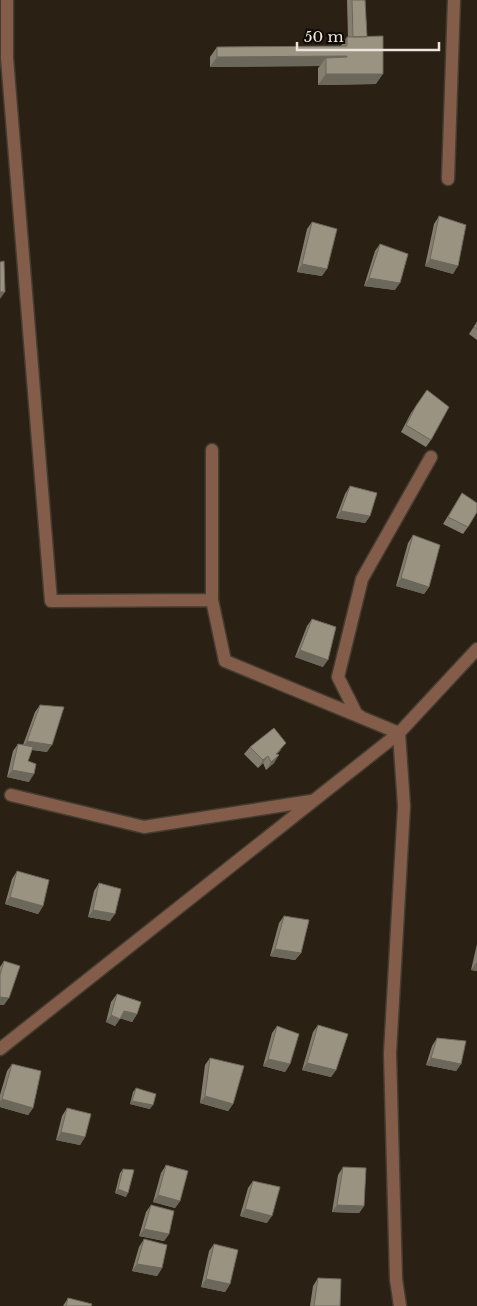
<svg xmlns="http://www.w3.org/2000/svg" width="477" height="1306" font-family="'Libre Baskerville',serif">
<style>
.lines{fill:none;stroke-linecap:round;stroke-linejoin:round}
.minor-casing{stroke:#453c30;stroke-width:15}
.minor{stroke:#835d4a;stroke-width:12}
.wall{fill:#847e70}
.shaded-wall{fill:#6c675b}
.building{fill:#9a9382;stroke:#6c675b}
</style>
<rect width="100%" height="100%" fill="#2a2014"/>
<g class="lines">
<defs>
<path id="minor" d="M7,0V58L51,601L212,600L225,661L399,733
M448,179L454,0
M212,450V600
M360,716L357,715L338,677L362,579L431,457
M399,733L404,806L390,1053L396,1279L400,1306
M11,795L144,827L311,801
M0,1049L399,733L477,649"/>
</defs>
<use href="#minor" class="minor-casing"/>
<use href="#minor" class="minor"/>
</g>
<path class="wall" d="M347,0H365L367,37L376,84L318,85V68L320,66L210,67V57L217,47L341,46L347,37H348Z
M439,216L453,274L425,266L434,224Z
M312,222L322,276L297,272L307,229Z
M380,244L395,290L364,286L375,251Z
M477,322V340L469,334Z
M427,390L431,440L426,447L401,432L411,413Z
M350,486L370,516L365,523L336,518L345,494Z
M462,493L468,527L463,534L443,524Z
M413,535L429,587L424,594L396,586L408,543Z
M312,619L323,667L295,657L307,626Z
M40,705L47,752L32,750L28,761L29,782L7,777L13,751L18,744L23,745L35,712Z
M250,747L281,750L277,754L274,763L266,770L263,763L258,768L244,754Z
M17,871L43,906L38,914L5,904L12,879Z
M99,883L110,921L88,917L94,891Z
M284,916L301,953L295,960L270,956L279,923Z
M477,944V971L471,970Z
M4,961V1005H0V967Z
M117,994L137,1014L132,1022L120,1018L115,1026L106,1022L111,1002Z
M318,1025L336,1070L331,1077L302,1070L313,1032Z
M277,1026L290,1064L285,1072L263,1066L272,1033Z
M437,1038L461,1064L456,1071L426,1065L432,1046Z
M210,1058L233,1104L228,1111L200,1103L205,1065Z
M12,1064L33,1108L28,1115L0,1107V1095L7,1071Z
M136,1088L150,1109L130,1104L133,1092Z
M67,1108L85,1137L80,1145L56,1140L62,1116Z
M166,1165L180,1201L175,1208L153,1202L161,1173Z
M343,1167L364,1206L359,1213L332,1212L338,1175Z
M123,1169L126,1197L115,1193L120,1173Z
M253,1181L267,1223L240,1216L248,1188Z
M151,1205L169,1234L164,1241L139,1236L146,1212Z
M144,1239L162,1268L157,1276L132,1271L139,1247Z
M214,1244L230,1284L225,1292L201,1287L209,1251Z
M318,1278L340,1306H310L313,1286Z
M68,1298L91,1306H63Z"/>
<path class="shaded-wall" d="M347,56L340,66L326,58L320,66L210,67L217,57Z
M326,74H383L376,84L318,85Z
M430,259L458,266L453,274L425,266Z
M302,264L327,269L322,276L297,272Z
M369,278L400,283L395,290L364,286Z
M0,292H5L0,299Z
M341,511L370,516L365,523L336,518Z
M401,578L429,587L424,594L396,586Z
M300,650L328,660L323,667L295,657Z
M27,741L52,745L47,752L22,748Z
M279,755L274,763L266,770L271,762Z
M268,756L263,763L258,768L263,760Z
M12,770L34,774L29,782L7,777Z
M10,897L43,906L38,914L5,904Z
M93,910L115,914L110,921L88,917Z
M275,949L301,953L295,960L270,956Z
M476,963H477V971L471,970Z
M0,997L9,998L4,1005H0Z
M124,1011L137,1014L132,1022L119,1018Z
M111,1015L120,1019L115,1026L106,1022Z
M431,1058L461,1064L456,1071L426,1065Z
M268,1059L290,1064L285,1072L263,1066Z
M307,1063L336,1070L331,1077L302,1070Z
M205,1096L233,1104L228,1111L200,1103Z
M2,1099L33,1108L28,1115L0,1107V1101Z
M132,1101L153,1105L150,1109L130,1104Z
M61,1132L85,1137L80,1145L56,1140Z
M118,1189L128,1193L126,1197L115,1193Z
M158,1195L180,1201L175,1208L153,1202Z
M337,1205L364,1206L359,1213L332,1212Z
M245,1209L272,1216L267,1223L240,1216Z
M144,1229L169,1234L164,1241L139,1236Z
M137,1264L162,1268L157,1276L132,1271Z
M206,1279L230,1284L225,1292L201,1287Z"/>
<path class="building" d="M352,0H365L367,37H353Z
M383,36V74H326V58L347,57V56L217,57V47L347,46V37Z
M439,216L466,225L458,266L430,259Z
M312,222L337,229L327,269L302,264Z
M380,244L408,254L400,283L369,278Z
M4,261L5,292H0V262Z
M477,322V329L474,327Z
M427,390L449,407L431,440L406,425L416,406Z
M350,486L377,493L370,516L341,511Z
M462,493L477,503V512L468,527L448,517Z
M413,535L440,545L429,587L401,578Z
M312,619L336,627L328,660L300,650Z
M40,705L64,707L52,745L27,741Z
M274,728L286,743L276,754L279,755L271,762L268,756L263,760L250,747Z
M18,744L33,747L28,761L36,764L34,774L12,770Z
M17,871L49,880L43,906L10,897Z
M99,883L121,889L115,914L93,910Z
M284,916L309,920L301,953L275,949Z
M4,961L20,966L9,998L0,997V975Z
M117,994L141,1002L137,1014L124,1011L120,1019L111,1015Z
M318,1025L348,1034L336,1070L307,1063Z
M277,1026L299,1034L290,1064L268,1059Z
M437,1038L466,1041L461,1064L431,1058Z
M210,1058L244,1066L233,1104L205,1096Z
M12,1064L41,1071L33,1108L2,1099Z
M136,1088L156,1094L153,1105L132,1101Z
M67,1108L91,1114L85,1137L61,1132Z
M166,1165L188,1171L180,1201L158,1195Z
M343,1167L366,1168L364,1206L337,1205Z
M123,1169L134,1170L128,1193L118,1189Z
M253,1181L280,1187L272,1216L245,1209Z
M151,1205L174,1211L169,1234L144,1229Z
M144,1239L167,1245L162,1268L137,1264Z
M214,1244L238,1250L230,1284L206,1279Z
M318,1278L341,1279L340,1306H314Z
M68,1298L92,1304L91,1306H66Z"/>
<path d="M297 42v8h142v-8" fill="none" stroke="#ede5de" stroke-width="2.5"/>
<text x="304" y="42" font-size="15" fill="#ede5de" stroke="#0f0b06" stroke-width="4" paint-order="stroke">50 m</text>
</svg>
